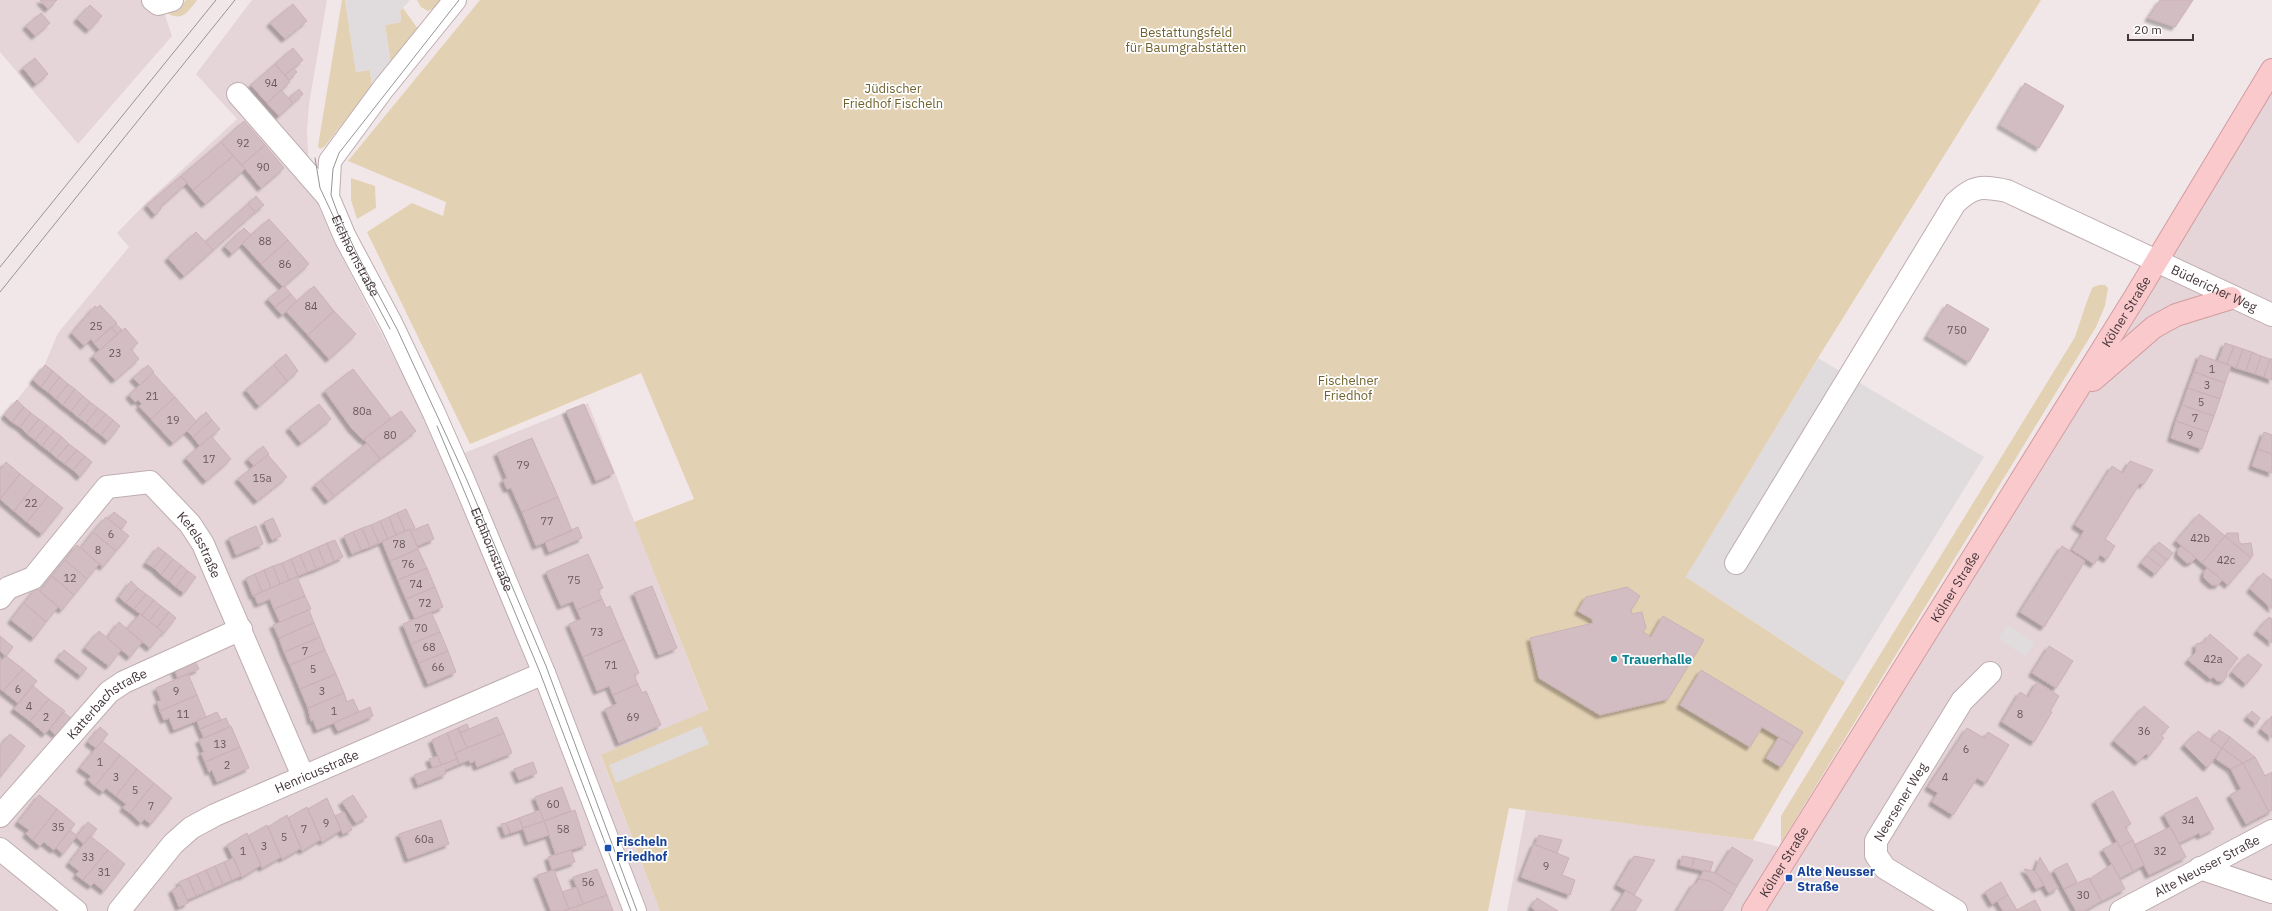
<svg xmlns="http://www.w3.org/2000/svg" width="2272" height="911" font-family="'IBM Plex Sans',sans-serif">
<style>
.residential{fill:#e5d5d8}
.green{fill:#e3d1b3}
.parking{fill:#e0dbdc}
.building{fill:#d2bdc2;stroke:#ccb1b7;filter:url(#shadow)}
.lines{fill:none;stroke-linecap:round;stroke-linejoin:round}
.minor-casing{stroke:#bfadb0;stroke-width:24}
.tertiary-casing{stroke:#bfadb0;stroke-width:24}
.secondary-casing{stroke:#d19ca0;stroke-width:24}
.minor{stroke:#fff;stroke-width:22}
.tertiary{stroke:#fff;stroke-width:22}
.secondary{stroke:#fac9cc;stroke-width:22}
.tram{stroke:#959595;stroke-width:1}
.culture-dot{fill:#0f9aa8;stroke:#fff;stroke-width:1.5}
.transit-dot{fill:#1a4fb4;stroke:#fff;stroke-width:1.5}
.labels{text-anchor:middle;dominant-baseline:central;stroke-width:3.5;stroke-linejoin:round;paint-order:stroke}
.number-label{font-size:11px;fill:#68585b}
.park-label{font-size:13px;fill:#71632f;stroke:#fff}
.street-label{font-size:13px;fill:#443639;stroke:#fff}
.culture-label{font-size:13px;font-weight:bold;fill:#0d838f;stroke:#fff;text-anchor:start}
.transit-label{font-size:13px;font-weight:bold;fill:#164399;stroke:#fff;text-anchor:start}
</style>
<defs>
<filter id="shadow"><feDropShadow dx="-3.5" dy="3.5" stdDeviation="1" flood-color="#0004"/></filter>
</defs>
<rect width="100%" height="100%" fill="#f2e7e8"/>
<path class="residential" d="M0,0H160L172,36L78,144L0,52Z
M252,0H327L309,104L307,133L309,170L319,208L332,238L447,460L588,403L708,711L601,756L660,911H0V421L44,366L58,333L129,247L117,233L146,203L237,119L196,74Z
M2272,74V911H1507L1526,810L1753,840L1794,851Z"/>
<path class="green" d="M186,0H197C188,12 181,23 166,12C175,12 180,7 186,0Z
M342,0H345L356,72L370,70L372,86L325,146L320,149L318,146Z
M417,0H443L437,7L428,11L421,7Z
M480,0H2041L1818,358L1686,577L1845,682L1753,840L1509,808L1488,911H660L601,755L708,710L634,522L694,499L641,373L470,444L367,232L412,203L443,216L446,202L348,161Z
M403,8L418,29L391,64L385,25L401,22L400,11Z
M351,178L375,186L376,208L357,219L351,200Z
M2099,285H2105L2108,288L2105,306L2096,327L1781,843V816L2075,337C2078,329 2090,290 2093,287C2094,287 2099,285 2099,285Z"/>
<path class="parking" d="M345,0H410L400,11L401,22L385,25L391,64L372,86L370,70L356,72Z
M1818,358L1984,457L1845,682L1686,577Z
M2007,625L2035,642L2026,657L1998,639Z
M701,726L709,744L616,783L609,765Z"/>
<path class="building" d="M40,0H57L48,9Z
M2160,0H2193L2175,27L2148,18Z
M293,4L307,21L285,39L270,23Z
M90,5L102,16L89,30L77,19Z
M41,13L50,23L35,36L26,26Z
M293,48L303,60L285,75L275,64Z
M35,58L48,74L36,84L23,68Z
M275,64L290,82L267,103L251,85Z
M293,68L297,72L289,80L285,75Z
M2025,83L2064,106L2039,148L2000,125Z
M299,89L303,94L293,103L289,98Z
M281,90L293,103L279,116L267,103Z
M244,121L265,145L242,165L221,142Z
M221,142L233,156L193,190L181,176Z
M265,145L284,168L261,188L242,165Z
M233,156L245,169L205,204L193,190Z
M181,176L187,183L160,207L161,209L155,215L147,205Z
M256,196L264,205L255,212L248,204Z
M248,204L255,212L213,250L205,242Z
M269,219L288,240L261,264L242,243Z
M244,228L251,235L232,254L225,246Z
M196,232L213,250L184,276L168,258Z
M288,240L309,264L283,287L261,264Z
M284,286L291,294L275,307L268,299Z
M314,286L334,311L308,335L286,311Z
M291,294L297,301L282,315L275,307Z
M1947,304L1989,329L1969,362L1927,336Z
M100,305L117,323L94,343L91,339L84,346L72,333L95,306L97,308Z
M334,311L356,334L329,359L308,335Z
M116,324L122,330L117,334L112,328Z
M111,327L117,334L100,350L94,343Z
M125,328L138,343L131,349L139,359L115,380L93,356Z
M2225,343L2234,346L2227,364L2218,361Z
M2234,346L2243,349L2236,368L2227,364Z
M2243,349L2252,352L2246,371L2236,368Z
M2252,352L2261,356L2255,374L2246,371Z
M286,354L298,371L287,381L274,365Z
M2200,355L2231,366L2225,383L2194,372Z
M2261,356L2270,359L2264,377L2255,374Z
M2270,359H2272V380L2264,377Z
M45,365L53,371L41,387L33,380Z
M148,365L154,372L140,385L133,378Z
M274,365L287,381L259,406L246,390Z
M353,369L391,418L363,440L352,429L325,391Z
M53,371L60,377L48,392L41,387Z
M2194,372L2225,383L2220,399L2188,388Z
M153,373L175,397L151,419L139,406L142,404L138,400L135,402L129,395Z
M60,377L68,384L56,399L48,392Z
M68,384L75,389L63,405L56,399Z
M2188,388L2220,399L2214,416L2182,405Z
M75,389L83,396L71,411L63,405Z
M83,396L90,402L78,417L71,411Z
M175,397L197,422L173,443L151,419Z
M17,400L24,407L12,422L4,415Z
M90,402L98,408L86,423L78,417Z
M319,404L331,419L301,443L289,428Z
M584,404L614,473L596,481L566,411Z
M2182,405L2214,416L2208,432L2176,421Z
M24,407L31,413L20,427L12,422Z
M98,408L106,414L93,429L86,423Z
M401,411L416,431L380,459L364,439Z
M206,412L212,420L193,437L187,431Z
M31,413L39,419L27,434L20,427Z
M106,414L113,420L101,435L93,429Z
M39,419L47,425L35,440L27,434Z
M113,420L120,426L108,441L101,435Z
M212,420L220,429L200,446L193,437Z
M2176,421L2208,432L2202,449L2171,438Z
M47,425L54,431L42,446L35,440Z
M54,431L62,437L50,452L42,446Z
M2264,432L2272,435V454L2258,449Z
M211,436L231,459L206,481L186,458Z
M62,437L69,444L57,458L50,452Z
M532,438L558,497L522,512L511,488L507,489L503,480L507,478L497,453Z
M367,443L380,459L334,496L321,480Z
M69,444L77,450L65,464L57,458Z
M263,446L269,454L254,466L248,459Z
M2258,449L2272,454V473L2252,466Z
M77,450L85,456L73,470L65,464Z
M268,455L287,477L257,501L238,479Z
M85,456L92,462L80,477L73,470Z
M2130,461L2153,470L2143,485L2140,483L2105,539L2115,546L2107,559L2100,555L2094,564L2072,550L2084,531L2075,525L2112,466L2123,473Z
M6,462L20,474L0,499V470Z
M20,474L34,485L14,511L0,499Z
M321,480L334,496L328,501L315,485Z
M34,485L48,496L27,522L14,511Z
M48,496L63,508L42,534L27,522Z
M558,497L572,531L536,546L522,512Z
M406,509L415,528L405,531L397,513Z
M114,512L127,522L121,529L108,519Z
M397,513L405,531L396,535L389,517Z
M2199,514L2225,536L2202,563L2176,541Z
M106,517L129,536L116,551L93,532Z
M389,517L396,535L388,539L380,521Z
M273,518L281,536L272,540L264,522Z
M380,521L388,539L379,543L371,525Z
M428,524L434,539L417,546L411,531Z
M371,525L379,543L370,547L362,528Z
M256,526L263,544L236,555L229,538Z
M578,527L582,538L549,552L545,542Z
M362,528L370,547L361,550L353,532Z
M410,529L418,549L390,561L382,541Z
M93,532L116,551L103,567L81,548Z
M353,532L361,550L352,554L344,536Z
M2227,533H2238L2239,542L2242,544L2251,543L2253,555L2251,558L2225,536Z
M2225,536L2251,558L2228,585L2202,563Z
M335,540L343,557L334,561L327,543Z
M2159,542L2173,553L2167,560L2153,549Z
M327,543L334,561L325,565L318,547Z
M77,545L99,564L87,579L65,560Z
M2062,546L2085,561L2044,627L2020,612Z
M2181,546L2196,558L2192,562L2187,563L2178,555V550Z
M158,547L166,553L154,568L146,563Z
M318,547L325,565L316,569L309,551Z
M418,549L427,568L398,580L390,561Z
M2153,549L2167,560L2161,567L2147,556Z
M309,551L316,569L307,572L300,555Z
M166,553L173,559L161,575L154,568Z
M588,554L603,588L598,590L602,599L577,610L573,601L561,606L546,572Z
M300,555L307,572L298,576L291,559Z
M2147,556L2161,567L2155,574L2141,563Z
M173,559L181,565L169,581L161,575Z
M291,559L298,576L289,580L282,563Z
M65,560L87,579L74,595L52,576Z
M282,563L289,580L280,584L273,566Z
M181,565L188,571L176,587L169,581Z
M273,566L280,584L271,588L264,570Z
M427,568L435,587L406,599L398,580Z
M2207,568L2222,580L2218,585H2212L2204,578V572Z
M264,570L271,588L262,592L255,574Z
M188,571L196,577L184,593L176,587Z
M2263,573L2272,580V609L2250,589Z
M255,574L262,592L253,596L246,578Z
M52,576L74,595L62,610L40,591Z
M297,577L305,596L274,609L270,599L258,604L254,595Z
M131,581L138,588L126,603L119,597Z
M652,586L677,648L659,655L634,593Z
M435,587L443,607L415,619L406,599Z
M1627,587L1640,596L1631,610L1632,614L1642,612L1646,628L1643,632L1651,637L1663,616L1704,640L1668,699L1600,715L1539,678L1530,638L1593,623L1592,619L1578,611L1586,597Z
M36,588L58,607L46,622L24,603Z
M138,588L146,594L134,609L126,603Z
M146,594L154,600L142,615L134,609Z
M305,596L311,609L280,622L274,609Z
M602,599L606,608L610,606L624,639L583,657L569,624L581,619L577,610Z
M154,600L161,606L149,621L142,615Z
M24,603L46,622L34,638L11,620Z
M161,606L169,612L157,627L149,621Z
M309,610L314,623L279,638L273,625Z
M169,612L176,618L164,633L157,627Z
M431,612L440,632L411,644L403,624Z
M140,614L163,632L150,648L127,629Z
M2269,617L2272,619V643L2257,631Z
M119,622L142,642L130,657L107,638Z
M314,623L320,637L284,652L279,638Z
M99,631L121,650L109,666L85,648Z
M440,632L448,651L419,663L411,644Z
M2210,634L2238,658L2226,673L2227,677L2223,681H2218L2213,677L2211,679L2188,660L2196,652V644L2204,642Z
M0,636L13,647L6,656L0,651Z
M320,637L325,650L290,665L284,652Z
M624,639L639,673L634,675L638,684L613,695L609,686L597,691L583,657Z
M2049,646L2073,661L2056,688L2032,673Z
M64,650L87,668L81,676L58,658Z
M325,650L336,674L300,689L290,665Z
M448,651L456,672L428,684L419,663Z
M2248,654L2262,665L2246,684L2232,672Z
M6,656L23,669L3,691L0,689V662Z
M195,661L199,669L178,678L174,669Z
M23,669L37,681L18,703L3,691Z
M1701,670L1803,732L1794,746L1762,727L1750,747L1680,705Z
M188,674L197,695L160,711L157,702L161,700L156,688Z
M336,674L344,693L308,708L300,689Z
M2037,682L2059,696L2050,711L2052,712L2034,742L2002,722L2020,692L2028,697Z
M638,684L642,693L646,691L661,725L619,743L605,709L617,704L613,695Z
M33,686L49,699L30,721L14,709Z
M344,693L347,702L353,699L359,712L317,730L313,720L311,721L308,708Z
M197,695L206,717L174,730L169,718L164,720L160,711Z
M49,699L65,711L45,734L30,721Z
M2144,706L2169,727L2161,735L2164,738L2149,756L2146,754L2138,762L2114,741Z
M370,707L373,716L338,731L334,723Z
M2252,711L2260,718L2256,724L2247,717Z
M63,712L71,718L56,735L49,729Z
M217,712L221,720L200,729L197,721Z
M2272,716V738L2261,729Z
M497,717L504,733L467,748L460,733Z
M226,718L230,727L204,738L200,729Z
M467,724L469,729L460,733L458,728Z
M231,726L240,747L205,762L201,753L204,752L199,740Z
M100,727L108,734L96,748L88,742Z
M458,728L467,748L455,753L447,733Z
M1967,728L1984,738L1988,732L2009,745L1986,783L1977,778L1953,815L1932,802L1938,793L1928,787Z
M2219,730L2230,737L2222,748L2211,741Z
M2198,731L2222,748L2207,768L2184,745Z
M447,733L457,759L441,765L432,740Z
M504,733L512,753L477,767L475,761L470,763L469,760L459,764L455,753Z
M10,734L25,746L0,777V746Z
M1779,737L1794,746L1781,767L1766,758Z
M2230,737L2255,757L2243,763L2222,748Z
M102,741L120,755L95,786L88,780L91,776L80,768Z
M240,747L249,768L217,782L212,770L209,772L205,762Z
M2222,748L2243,763L2231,769L2216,759Z
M120,755L137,769L116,796L106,788L103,792L95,786Z
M438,756L441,765L433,768L429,759Z
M2255,757L2265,776L2272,772V810L2269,812L2243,763Z
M457,759L459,764L445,770L446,774L418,785L414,775Z
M533,762L537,773L519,780L514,769Z
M2243,763L2269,812L2246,824L2230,795L2241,789L2231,769Z
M137,769L154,783L130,813L123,808L126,804L116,796Z
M154,783L172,798L151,824L144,819L141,823L130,813Z
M562,787L571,811L544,821L535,797Z
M2113,791L2131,824L2125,827L2133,840L2120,847L2095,801Z
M39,795L57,809L33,840L26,834L29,830L18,822Z
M353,795L367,817L356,823L342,802Z
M2197,797L2214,829L2200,836L2199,833L2179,843L2164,814Z
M327,798L341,830L322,842L308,809Z
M307,807L321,839L302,851L288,818Z
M57,809L75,824L54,850L44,842L40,846L33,840Z
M540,810L544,821L523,828L519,818Z
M575,810L586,845L556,855L544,821Z
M344,812L352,830L343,834L335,816Z
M287,815L301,848L282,859L268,827Z
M519,818L523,829L511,833L506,823Z
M441,820L449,844L408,859L399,834Z
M544,821L549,835L528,842L523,828Z
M88,822L97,829L84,844L76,837Z
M506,823L510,833L505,835L501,824Z
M267,825L281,857L262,868L248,836Z
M2170,827L2186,857L2149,875L2134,845Z
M70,830L77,836L63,854L56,848Z
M247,833L261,865L242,877L227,845Z
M1539,835L1562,840L1557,853L1535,845Z
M90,836L108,850L83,880L76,875L79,871L69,863Z
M2133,840L2144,865L2133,871L2120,847Z
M2117,842L2133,871L2120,878L2103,849Z
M1534,844L1569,858L1562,875L1575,880L1570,895L1521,877Z
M1732,847L1753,860L1737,886L1716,873Z
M108,850L125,864L104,891L94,883L91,886L83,880Z
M571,850L575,862L552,870L548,857Z
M1634,856L1655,860L1634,895L1617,885Z
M1682,856L1694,858L1692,868L1680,865Z
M2040,857L2058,888L2049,893L2035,871Z
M234,858L241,876L232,880L224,862Z
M1694,858L1713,862L1710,872L1692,868Z
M224,862L232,880L223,884L215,866Z
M2067,863L2077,882L2064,889L2054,870Z
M2112,864L2125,889L2101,901L2090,879Z
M215,866L223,884L214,888L206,870Z
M597,869L607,895L583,904L573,877Z
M2024,869L2035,871L2044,885L2036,889Z
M206,870L214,888L205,892L197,874Z
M554,870L569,909L563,911H551L537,875Z
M1704,870L1716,873L1737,886L1732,895L1710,881L1699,879Z
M197,874L205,892L196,896L188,878Z
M188,878L196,896L187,900L179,882Z
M2089,878L2101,901L2084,911H2076L2064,889Z
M1699,879L1710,881L1732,895L1722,911H1677L1694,883L1696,884Z
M2001,882L2008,895L1992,904L1985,892Z
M181,885L188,903L179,907L172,890Z
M577,887L583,904L569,909L562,892Z
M1626,890L1642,900L1635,911H1613Z
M607,895L613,911H563L583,904Z
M2008,895L2017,910L2018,911H2003L1997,901Z
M1537,898L1558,911H1536L1533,909L1531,907Z
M2035,900L2041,911H2018L2017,910Z"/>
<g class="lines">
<defs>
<g id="minor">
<path d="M153,0L158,4L172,0"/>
<path d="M238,94L328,197"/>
<path id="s1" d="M1736,563L1955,203C1974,185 1982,186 2007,191L2272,315"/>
<path id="s2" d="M0,598L8,588L33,578L107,487L150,482L190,524L203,544L303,776"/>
<path id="s3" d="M0,816L109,692L124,682L241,629"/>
<path d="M0,849L76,911"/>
<path d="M2200,868L2272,892"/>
<path id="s4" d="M119,911L173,844L191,828L215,815L544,673"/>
<path id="s5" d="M1956,911L1885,868L1876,855V841L1962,701L1990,673"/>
<path id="s6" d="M2121,911L2272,831"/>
</g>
<g id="tertiary">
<path id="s7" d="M455,0L383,89L330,161L328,197L345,237L391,323L434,413L463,479L544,673L635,911"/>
</g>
<g id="secondary">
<path d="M2093,380L2154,327L2176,315L2231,298"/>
<path id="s8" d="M1753,911L2135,297L2272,70"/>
</g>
</defs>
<use href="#minor" class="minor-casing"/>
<use href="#tertiary" class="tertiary-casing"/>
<use href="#secondary" class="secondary-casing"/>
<use href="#minor" class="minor"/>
<use href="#tertiary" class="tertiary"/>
<use href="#secondary" class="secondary"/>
<path class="tram" d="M459,0L339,153L333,169L331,195L338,214L358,256L397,329L466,478L546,666L637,911
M315,158L320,188L352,256
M0,267L216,0
M359,271L390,329
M0,292L235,0
M437,426L539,670L631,911"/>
</g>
<circle class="culture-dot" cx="1614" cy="659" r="4"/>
<g class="transit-dot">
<rect x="604" y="844" width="8" height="8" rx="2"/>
<rect x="1785" y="874" width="8" height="8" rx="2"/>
</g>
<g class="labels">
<g class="number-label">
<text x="271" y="83">94</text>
<text x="243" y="143">92</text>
<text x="263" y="167">90</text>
<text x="265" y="241">88</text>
<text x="285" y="264">86</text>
<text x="311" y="306">84</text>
<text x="96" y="326">25</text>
<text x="1957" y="330">750</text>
<text x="115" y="353">23</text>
<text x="2212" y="369">1</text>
<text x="2207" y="385">3</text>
<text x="152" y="396">21</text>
<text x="2201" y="402">5</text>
<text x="362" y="411">80a</text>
<text x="2195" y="418">7</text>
<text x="173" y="420">19</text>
<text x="390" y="435">80</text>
<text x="2190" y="435">9</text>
<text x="209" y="459">17</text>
<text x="523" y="465">79</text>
<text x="262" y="478">15a</text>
<text x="31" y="503">22</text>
<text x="547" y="521">77</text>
<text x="111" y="534">6</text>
<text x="2200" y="538">42b</text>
<text x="399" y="544">78</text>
<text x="98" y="550">8</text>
<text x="2226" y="560">42c</text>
<text x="408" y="564">76</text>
<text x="70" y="578">12</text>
<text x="574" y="580">75</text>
<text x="416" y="584">74</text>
<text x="425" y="603">72</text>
<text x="421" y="628">70</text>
<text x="597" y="632">73</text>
<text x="429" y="647">68</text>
<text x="305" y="651">7</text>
<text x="2213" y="659">42a</text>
<text x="611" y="665">71</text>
<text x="438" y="667">66</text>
<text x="313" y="669">5</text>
<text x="18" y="689">6</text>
<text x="176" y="691">9</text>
<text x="322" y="691">3</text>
<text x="29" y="706">4</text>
<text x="334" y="711">1</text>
<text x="183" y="714">11</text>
<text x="2020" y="714">8</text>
<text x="46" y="717">2</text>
<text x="633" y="717">69</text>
<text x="2144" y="731">36</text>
<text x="220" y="744">13</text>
<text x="1966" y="749">6</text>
<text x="100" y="762">1</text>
<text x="227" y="765">2</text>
<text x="116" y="777">3</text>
<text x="1945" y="777">4</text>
<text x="135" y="790">5</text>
<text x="553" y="804">60</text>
<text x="151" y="806">7</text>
<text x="2188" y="820">34</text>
<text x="326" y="823">9</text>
<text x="58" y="827">35</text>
<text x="304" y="829">7</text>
<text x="563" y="829">58</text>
<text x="284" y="837">5</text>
<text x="424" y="839">60a</text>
<text x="264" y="846">3</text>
<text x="243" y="851">1</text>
<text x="2160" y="851">32</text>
<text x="88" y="857">33</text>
<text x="1546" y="866">9</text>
<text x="104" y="872">31</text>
<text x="588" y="882">56</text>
<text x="2083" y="895">30</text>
</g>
<g class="park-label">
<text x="1186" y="32">Bestattungsfeld<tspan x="1186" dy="15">für Baumgrabstätten</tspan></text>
<text x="893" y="88">Jüdischer<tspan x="893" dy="15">Friedhof Fischeln</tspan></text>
<text x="1348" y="380">Fischelner<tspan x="1348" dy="15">Friedhof</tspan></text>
</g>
<g class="street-label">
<text stroke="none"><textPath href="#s7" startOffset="305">Eichhornstraße</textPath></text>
<text stroke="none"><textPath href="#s1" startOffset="707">Büdericher Weg</textPath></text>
<text stroke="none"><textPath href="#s8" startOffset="706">Kölner Straße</textPath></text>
<text stroke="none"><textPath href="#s2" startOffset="281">Ketelsstraße</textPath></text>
<text stroke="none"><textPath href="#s7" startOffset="629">Eichhornstraße</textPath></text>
<text stroke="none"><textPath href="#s8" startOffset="382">Kölner Straße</textPath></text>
<text stroke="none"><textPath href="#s3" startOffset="156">Katterbachstraße</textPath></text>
<text stroke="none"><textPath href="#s4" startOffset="248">Henricusstraße</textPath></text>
<text stroke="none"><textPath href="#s5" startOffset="159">Neersener Weg</textPath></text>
<text stroke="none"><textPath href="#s8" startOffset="58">Kölner Straße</textPath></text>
<text stroke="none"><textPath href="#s6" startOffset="97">Alte Neusser Straße</textPath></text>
</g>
<g class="culture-label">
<text x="1622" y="659">Trauerhalle</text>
</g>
<g class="transit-label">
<text x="616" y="841">Fischeln<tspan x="616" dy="15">Friedhof</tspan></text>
<text x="1797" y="871">Alte Neusser<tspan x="1797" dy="15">Straße</tspan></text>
</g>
</g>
<path d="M2128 34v6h65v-6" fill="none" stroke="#443639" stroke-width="2"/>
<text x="2134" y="34" font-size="12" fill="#443639" stroke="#ffffff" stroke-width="3" paint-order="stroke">20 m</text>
</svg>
